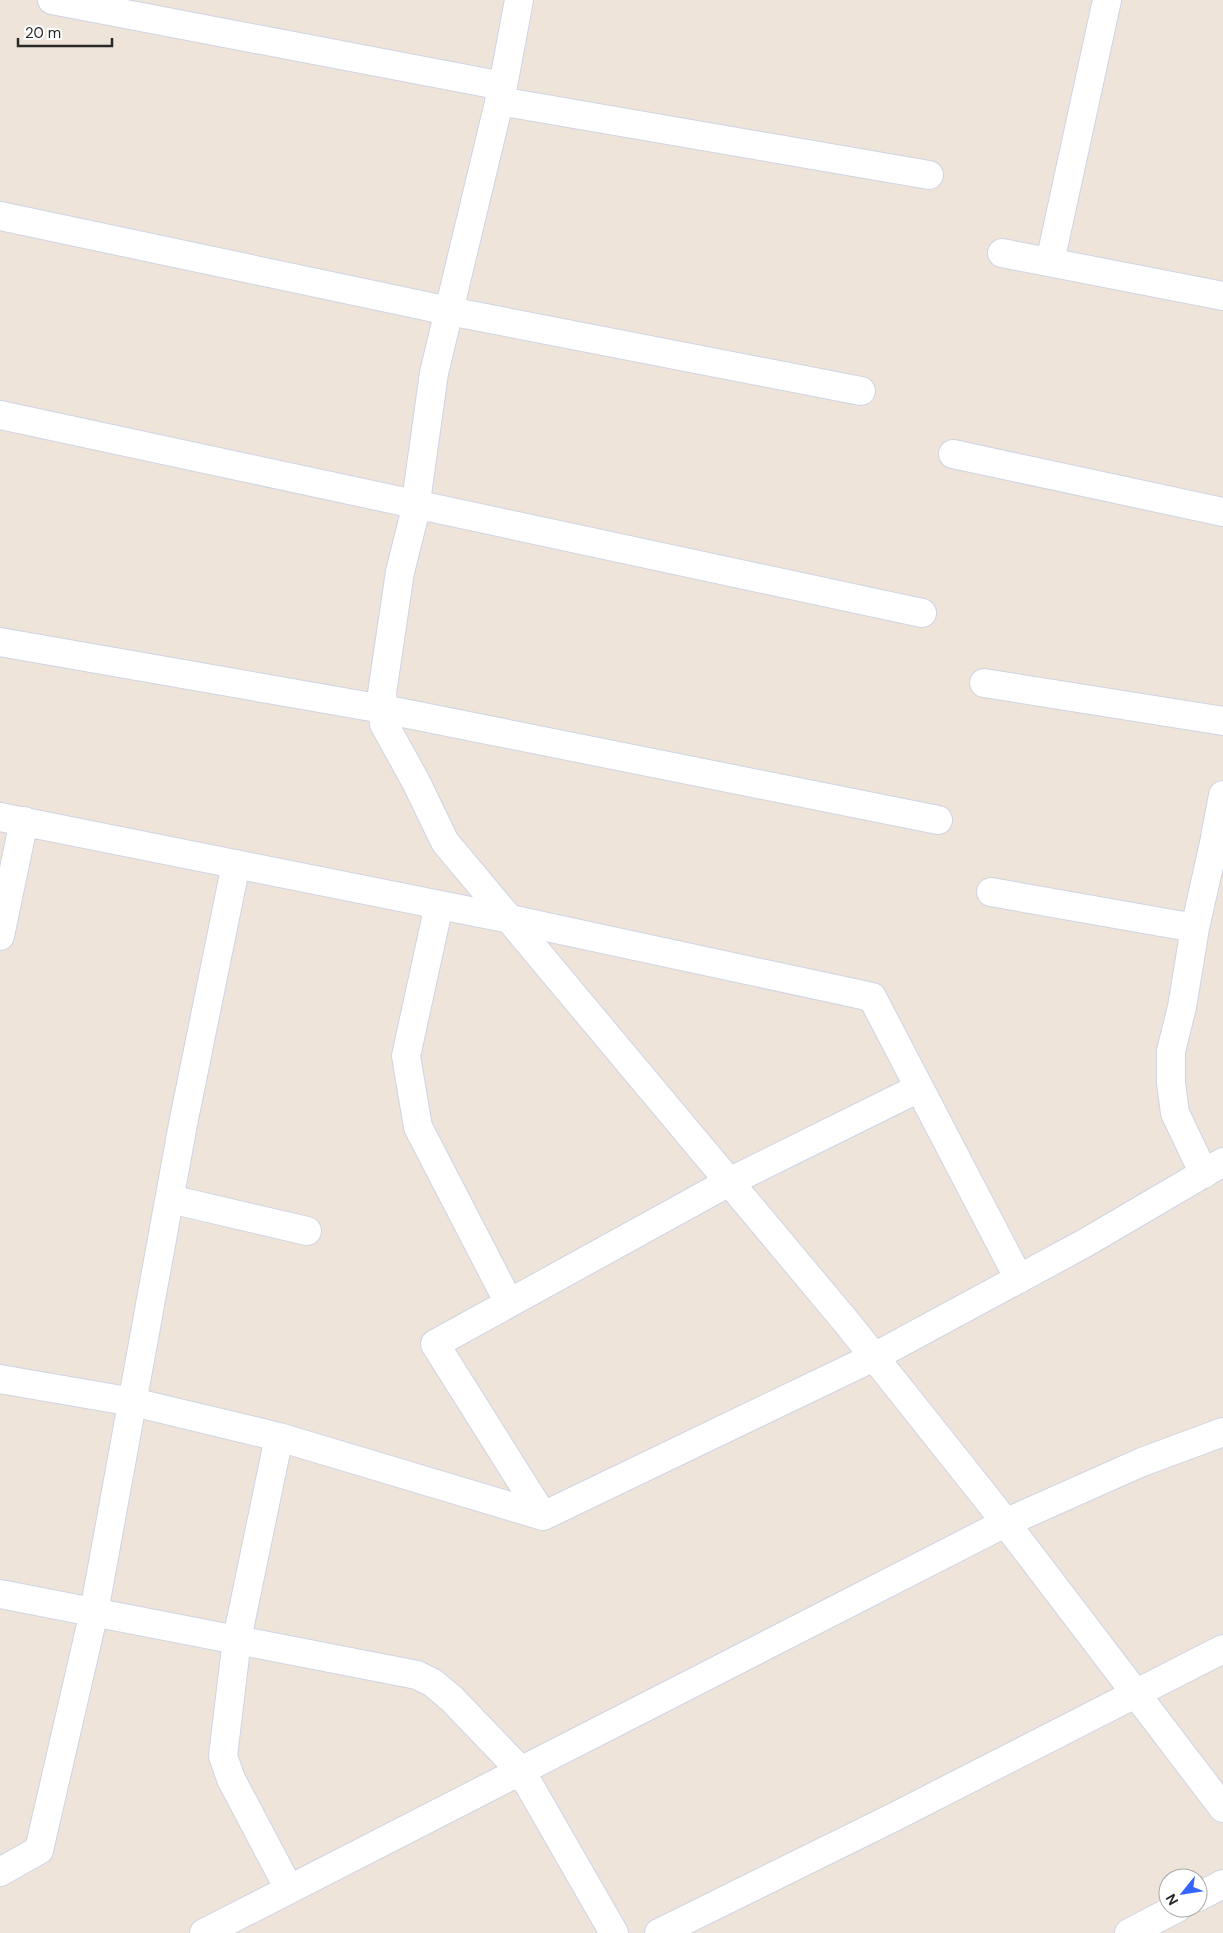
<svg xmlns="http://www.w3.org/2000/svg" width="1223" height="1933" font-family="'DM Sans',sans-serif">
<style>
.lines{fill:none;stroke-linecap:round;stroke-linejoin:round}
.minor-casing{stroke:#cfd4e4;stroke-width:30}
.minor{stroke:#fff;stroke-width:28}
</style>
<rect width="100%" height="100%" fill="#eee4d9"/>
<g class="lines">
<defs>
<path id="minor" d="M52,0L503,86
M519,0L503,86L434,373L414,516L400,572L382,693L384,724L416,782L445,842L848,1324L992,1505L1223,1808
M499,101L929,175
M0,216L449,311L861,391
M1002,253L1223,296
M1050,262L1107,0
M0,415L922,613
M953,454L1223,512
M0,642L383,709L938,820
M984,683L1223,721
M0,817L510,919L872,997L1019,1279
M991,892L1195,928
M439,905L406,1056L418,1127L509,1303
M0,936L24,821
M1204,1174L1175,1113L1171,1083V1051L1182,1007L1195,928L1214,843L1223,795
M170,1199L307,1231
M0,1379L133,1402L279,1437L543,1516L874,1357L1085,1243L1223,1162
M279,1437L237,1639L223,1756L231,1779L289,1889
M543,1516L435,1344L729,1182L919,1088
M0,1594L417,1675L433,1683L452,1699L521,1771L614,1933
M0,1872L39,1850L94,1612L183,1124L236,864
M1198,1897L1223,1884
M204,1933L1005,1523L1142,1462L1223,1432
M659,1933L896,1816L1223,1649
M1129,1933L1177,1908"/>
</defs>
<use href="#minor" class="minor-casing"/>
<use href="#minor" class="minor"/>
</g>
<g transform="translate(1183 1893) rotate(240)"><circle r="24" fill="#ffffff" stroke="#a9a9a9"/>
<path d="M0-4L9 19L0 12L-9 19Z" fill="#3564ff"/>
<text y="-8" font-size="14" font-weight="bold" text-anchor="middle" fill="#292929">N</text>
</g>
<path d="M18 38v8h94v-8" fill="none" stroke="#292929" stroke-width="2.5"/>
<text x="25" y="38" font-size="15" fill="#292929" stroke="#ffffff" stroke-width="4" paint-order="stroke">20 m</text>
</svg>
